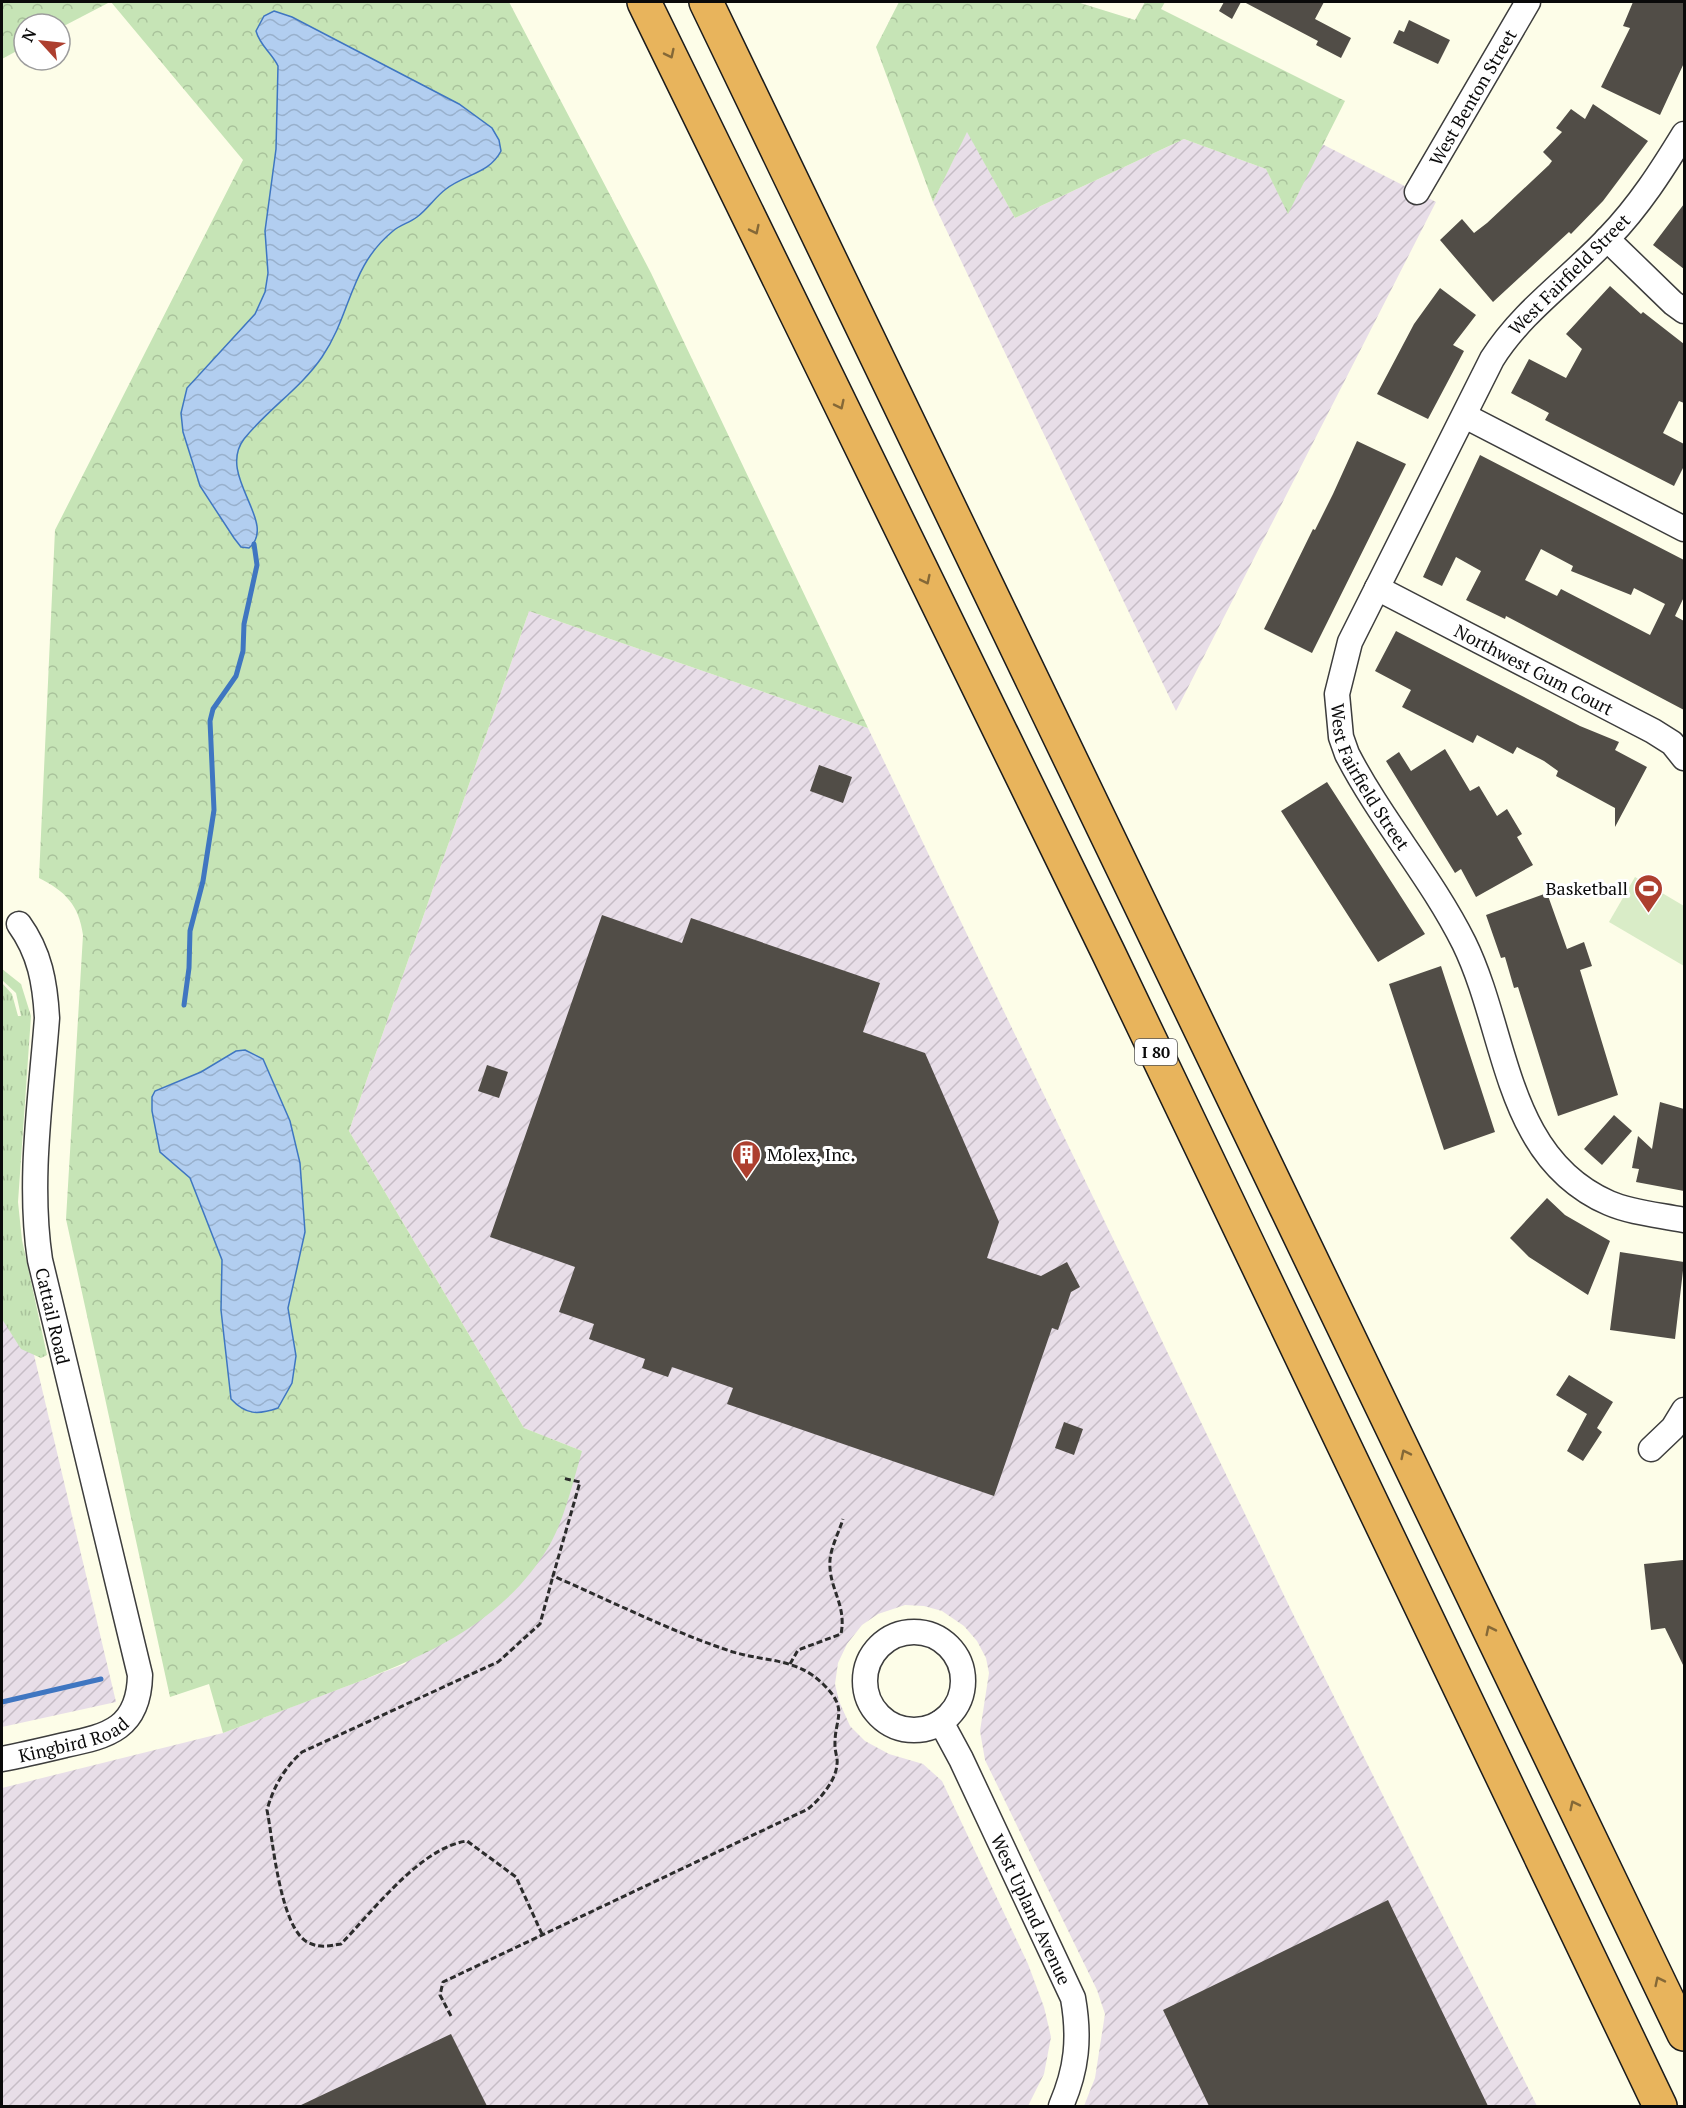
<svg xmlns="http://www.w3.org/2000/svg" width="1686" height="2108" font-family="'PT Serif',serif">
<style>
.industrial{fill:url(#industrial-furrows)}
.grass{fill:url(#grass-tufts)}
.park{fill:url(#park-crowns)}
.pitch{fill:#d9ecc7}
.water{fill:url(#water-waves);stroke:#3f76c1;stroke-width:1.5}
.lines{fill:none;stroke-linecap:round;stroke-linejoin:round}
.stream{stroke:#3f76c1;stroke-width:5}
.building{fill:#514d47;fill-rule:evenodd}
.minor-casing{stroke:#3d3d3d;stroke-width:27}
.highway-casing{stroke:#1b1b1b;stroke-width:36}
.path{stroke:#2c2c2c;stroke-width:3;stroke-dasharray:6 3;stroke-linecap:butt}
.minor{stroke:#fff;stroke-width:24}
.highway{stroke:#e8b45c;stroke-width:33}
.oneway{stroke:#846837}
.labels{text-anchor:middle;dominant-baseline:central;stroke-width:6;stroke-linejoin:round;paint-order:stroke}
.shield{fill:#fff;stroke:#545454;stroke-width:1.5}
.shield-label{font-size:16px;font-weight:bold;fill:#0a0a0a}
.street-label{font-size:18px;fill:#0a0a0a;stroke:#fff}
.poi-label{font-size:18px;fill:#0a0a0a;stroke:#fff;text-anchor:end}
</style>
<defs>
<pattern id="industrial-furrows" width="10" height="10" patternUnits="userSpaceOnUse" patternTransform="scale(1.5)"><rect width="10" height="10" fill="#e8dee8"/><path d="M-1 1l2-2M0 10L10 0M9 11l2-2" fill="none" stroke="#c6bdc6"/></pattern>
<pattern id="grass-tufts" width="24" height="20" patternUnits="userSpaceOnUse" patternTransform="scale(1.5)"><rect width="24" height="20" fill="#c6e4b6"/><path d="M3 7l-1-3M5 7V3M7 7l1-3M15 17l-1-3M17 17v-4M19 17l1-3" fill="none" stroke="#a9c29b"/></pattern>
<pattern id="park-crowns" width="20" height="18" patternUnits="userSpaceOnUse" patternTransform="scale(1.5)"><rect width="20" height="18" fill="#c6e4b6"/><path d="M2 6a3 3 0 1 1 6 0M12 15a3 3 0 1 1 6 0" fill="none" stroke="#a9c29b"/></pattern>
<pattern id="water-waves" width="16" height="10" patternUnits="userSpaceOnUse" patternTransform="scale(1.5)"><rect width="16" height="10" fill="#b2cef0"/><path d="M0 5q4-4 8 0t8 0" fill="none" stroke="#98b0cc"/></pattern>
</defs>
<rect width="100%" height="100%" fill="#fdfde8"/>
<path class="industrial" d="M967,131L1015,218L1184,139L1266,169L1288,213L1322,144L1436,202L1176,711L933,202Z
M529,611L868,728L1292,1612L1537,2106H1084L1095,2078L1105,2014L1097,1990L985,1760L980,1731L989,1673L986,1658L977,1641L964,1626L942,1611L924,1606L905,1605L878,1614L862,1625L847,1644L838,1663L835,1684L839,1701L850,1726L865,1741L889,1754L923,1764L942,1781L1028,1964L1044,2007L1051,2037L1044,2074L1028,2106H2V1788L223,1733L405,1664L582,1451L524,1428L349,1131Z
M2,1016L13,1266L116,1702L2,1727Z"/>
<path class="grass" d="M2,969L21,984L31,1016L18,1202L22,1240L47,1355L41,1358L21,1349L2,1319V983L12,994L18,1016H21L16,993L2,980Z"/>
<path class="park" d="M2,2H110L60,28V24H24V47L2,59Z
M111,2H509L651,273L868,728L529,611L349,1131L524,1428L582,1451C573,1482 565,1518 549,1546C503,1624 423,1657 342,1688C303,1703 263,1718 223,1733L209,1684L170,1697L66,1219L83,935C79,905 65,891 39,878L55,530L243,160Z
M899,2H1077L1135,20L1145,2H1165L1161,9L1345,101L1288,214L1266,169L1184,139L1015,218L967,132L933,202L876,47Z"/>
<path class="pitch" d="M1635,877L1684,906V966L1609,922Z"/>
<path class="water" d="M274,11L292,17L459,104L492,128L499,140L501,151C489,174 465,174 446,189C435,197 428,209 417,217C409,223 400,225 393,231C349,267 352,313 322,357C301,388 268,409 244,439C216,476 279,523 249,548L241,547L234,538L200,486L183,432L181,413L187,388L255,314L265,292L268,273L265,231L276,149L278,66C272,53 260,46 256,31L264,16Z
M245,1050L263,1059L290,1121L300,1163L305,1232L288,1308L296,1356L292,1383L278,1408C258,1415 246,1415 231,1399L221,1310L222,1260L190,1178L160,1152L152,1111V1097L155,1091L201,1072L236,1051Z"/>
<g class="lines">
<path class="stream" d="M184,1005L189,968L190,931L203,881L214,810L210,721L213,709L236,676L243,651L244,624L257,565L254,544
M2,1702L101,1679"/>
</g>
<path class="building" d="M1224,2H1241L1232,19L1219,11Z
M1244,2H1324L1315,19L1351,38L1341,58L1316,45L1318,41Z
M1633,2H1684V63L1660,115L1601,87L1630,28L1623,26Z
M1409,20L1450,40L1438,64L1393,43L1399,30L1404,32Z
M1593,104L1648,141L1603,201L1571,234L1569,232L1493,302L1440,240L1462,219L1474,233L1487,223L1549,165L1552,161L1543,152L1562,132L1556,128L1571,109L1585,119Z
M1684,204V269L1653,245Z
M1610,286L1641,314L1643,312L1684,344V403L1679,401L1663,433L1684,444V466L1674,486L1545,420L1549,413L1511,393L1529,359L1566,378L1582,349L1566,334Z
M1440,288L1476,315L1453,345L1464,351L1428,419L1377,394L1414,324Z
M1357,441L1406,464L1312,653L1264,629L1313,529L1315,530L1333,494Z
M1480,455L1684,560V597L1675,616L1684,621V710L1506,616L1505,619L1466,600L1481,571L1456,557L1442,586L1423,577ZM1541,549L1573,566L1571,571L1631,595L1634,588L1665,604L1650,635L1561,589L1557,596L1525,580Z
M1396,631L1580,726L1619,742L1615,750L1647,767L1615,827V808L1556,776L1558,771L1544,761L1517,747L1513,754L1477,735L1473,743L1402,707L1411,690L1375,671Z
M1445,749L1470,791L1479,786L1497,816L1507,809L1522,834L1517,837L1533,865L1476,897L1461,869L1455,873L1386,761L1399,752L1411,771Z
M819,765L852,777L843,803L810,791Z
M1327,782L1425,934L1378,962L1281,811Z
M1547,893L1567,949L1584,942L1592,966L1580,970L1618,1095L1558,1116L1518,987L1514,988L1505,957L1501,958L1486,915Z
M602,915L682,943L691,918L880,983L863,1032L925,1053L999,1222L987,1258L1041,1276L1067,1262L1080,1287L1071,1292L1058,1330L1052,1328L994,1496L727,1404L733,1388L672,1367L668,1377L642,1368L645,1359L589,1339L594,1324L559,1312L575,1267L490,1237Z
M1441,966L1495,1132L1444,1150L1389,984Z
M487,1065L508,1072L499,1098L478,1091Z
M1660,1102L1684,1109V1191L1636,1182L1639,1169L1632,1168L1638,1136L1652,1149Z
M1614,1115L1632,1131L1602,1165L1584,1149Z
M1547,1198L1565,1215L1610,1241L1588,1295L1529,1257L1510,1238Z
M1620,1252L1684,1262L1675,1339L1610,1330Z
M1569,1375L1613,1402L1597,1428L1602,1432L1583,1461L1567,1451L1587,1414L1556,1395Z
M1064,1422L1083,1429L1074,1455L1055,1448Z
M1683,1560L1684,1571V1667L1665,1628L1651,1630L1644,1564Z
M1388,1900L1488,2106H1209L1163,2010Z
M451,2034L487,2106H299Z"/>
<g class="lines">
<defs>
<g id="minor">
<path id="s1" d="M1684,134C1662,170 1639,206 1609,237C1570,279 1523,310 1492,359L1350,642L1337,694L1341,737L1347,754C1381,820 1431,877 1464,943C1508,1033 1504,1157 1609,1203C1632,1213 1660,1215 1684,1220"/>
<path id="s2" d="M1417,192L1528,2"/>
<path d="M1607,239L1673,303L1684,311"/>
<path d="M1465,416L1684,529"/>
<path id="s3" d="M1377,588L1653,731L1672,743L1684,758"/>
<path d="M1651,1449L1673,1428L1684,1410"/>
<circle cx="914" cy="1681" r="49"/>
<path id="s4" d="M941,1722L961,1759L1073,1998C1080,2038 1077,2069 1061,2106"/>
<path id="s5" d="M2,1759C23,1755 44,1750 65,1745C109,1736 139,1728 140,1675L40,1260C28,1181 41,1098 47,1018C45,983 40,953 19,924"/>
</g>
<path id="highway" d="M644,2L1108,952L1660,2106
M706,2L1684,2034"/>
</defs>
<use href="#minor" class="minor-casing"/>
<use href="#highway" class="highway-casing"/>
<path class="path" d="M790,1664L798,1650L841,1634C847,1604 828,1588 830,1560C831,1547 839,1532 843,1519
M542,1934L516,1877L467,1841C421,1847 373,1911 341,1944C329,1946 320,1948 309,1943C280,1930 273,1840 267,1810C273,1788 284,1768 302,1752L498,1662L540,1624L553,1576
M451,2016L440,1995L443,1982L808,1809C820,1799 836,1781 837,1764C838,1759 835,1752 835,1746C834,1718 850,1710 823,1684C796,1657 763,1662 730,1651C670,1631 611,1601 553,1576L580,1482L562,1478"/>
<use href="#minor" class="minor"/>
<use href="#highway" class="highway"/>
</g>
<defs><path id="oneway-chevron" d="M-2-3.5L2.5 0L-2 3.5" fill="none" stroke-width="1.6" stroke-linecap="round" stroke-linejoin="round" transform="scale(1.5)"/></defs>
<g class="oneway">
<use href="#oneway-chevron" transform="translate(670 54) rotate(64)"/>
<use href="#oneway-chevron" transform="translate(755 230) rotate(64)"/>
<use href="#oneway-chevron" transform="translate(840 405) rotate(64)"/>
<use href="#oneway-chevron" transform="translate(926 580) rotate(64)"/>
<use href="#oneway-chevron" transform="translate(1405 1454) rotate(-116)"/>
<use href="#oneway-chevron" transform="translate(1490 1630) rotate(-116)"/>
<use href="#oneway-chevron" transform="translate(1574 1805) rotate(-116)"/>
<use href="#oneway-chevron" transform="translate(1659 1981) rotate(-116)"/>
</g>
<defs>
<symbol id="stadium-pin" viewBox="-11 -11 22 30"><path d="M0 17L-7.5 6A9.5 9.5 0 1 1 7.5 6Z" fill="#ad3f2f" stroke="#fff"/><path d="M0-5a6.5 5 0 1 0 0 10a6.5 5 0 1 0 0-10ZM-3.5-1.8h7v3.6h-7Z" fill="#fff"/></symbol>
<symbol id="building-pin" viewBox="-11 -11 22 30"><path d="M0 17L-7.5 6A9.5 9.5 0 1 1 7.5 6Z" fill="#ad3f2f" stroke="#fff"/><path d="M-4-6H4V6H1V3H-1V6H-4ZM-2.5-4.3h1.7v1.8h-1.7ZM.8-4.3h1.7v1.8H.8ZM-2.5-1h1.7V.8h-1.7ZM.8-1h1.7V.8H.8Z" fill="#fff"/></symbol>
</defs>
<g fill-rule="evenodd">
<use href="#stadium-pin" x="1632" y="872" width="33" height="45"/>
<use href="#building-pin" x="730" y="1138" width="33" height="45"/>
</g>
<g class="labels">
<rect class="shield" x="1135" y="1039" width="42" height="26" rx="4.5"/>
<g class="shield-label">
<text x="1156" y="1052">I 80</text>
</g>
<g class="street-label">
<text stroke="none"><textPath href="#s2" startOffset="110">West Benton Street</textPath></text>
<text transform="translate(1569 274) rotate(-45)">West Fairfield Street</text>
<text stroke="none"><textPath href="#s3" startOffset="177">Northwest Gum Court</textPath></text>
<text stroke="none"><textPath href="#s1" startOffset="758">West Fairfield Street</textPath></text>
<text transform="translate(53 1316) rotate(77)">Cattail Road</text>
<text stroke="none"><textPath href="#s5" startOffset="74">Kingbird Road</textPath></text>
<text stroke="none"><textPath href="#s4" startOffset="208">West Upland Avenue</textPath></text>
</g>
<g class="poi-label">
<text x="1628" y="888">Basketball</text>
<text x="767" y="1154" text-anchor="start">Molex, Inc.</text>
</g>
</g>
<rect width="1686" height="2108" fill="none" stroke="#0a0a0a" stroke-width="6"/>
<g transform="translate(42 42) rotate(297)"><circle r="28" fill="#ffffff" stroke="#9d9d9d" stroke-width="1.5"/>
<path d="M0-4.5L10 22L0 15L-10 22Z" fill="#ad3f2f"/>
<text y="-9" font-size="16" font-weight="bold" text-anchor="middle" fill="#0a0a0a">N</text>
</g>
</svg>
